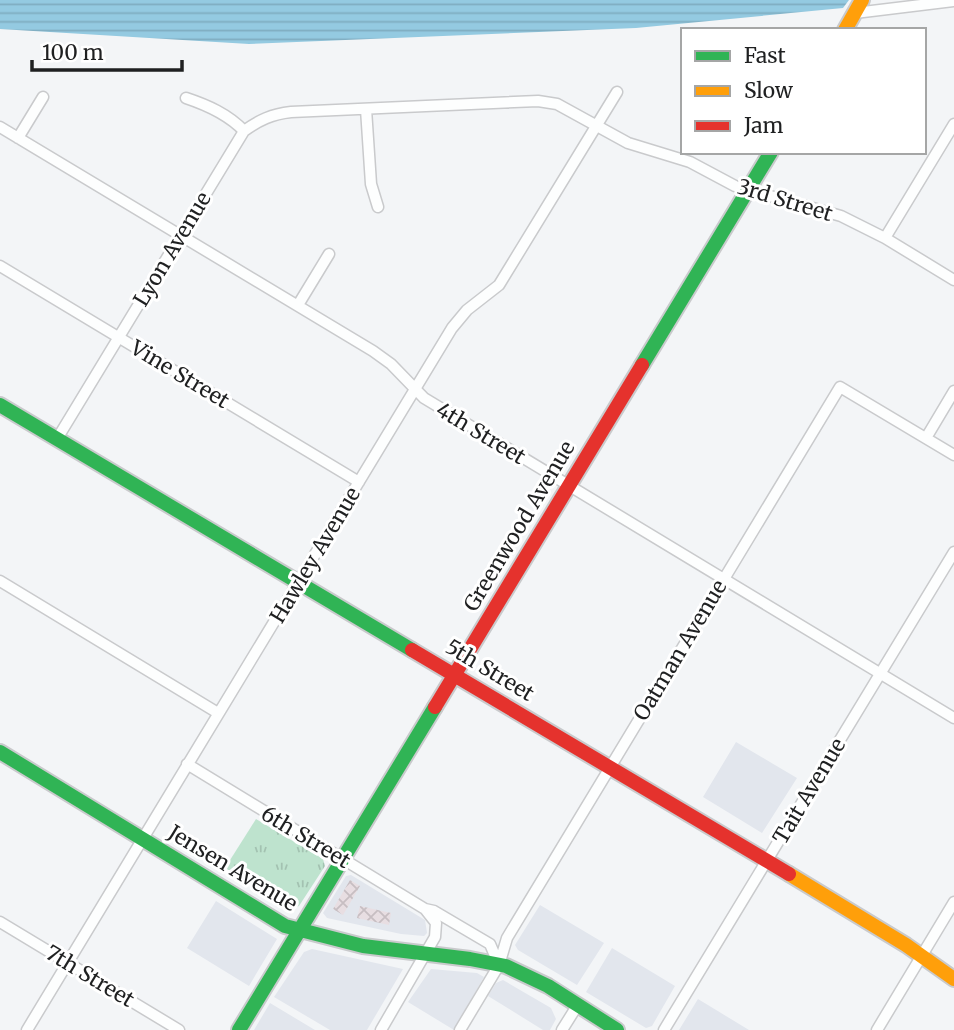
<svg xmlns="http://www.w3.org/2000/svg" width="954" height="1030" font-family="Merriweather,serif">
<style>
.built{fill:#e2e6ed}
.grass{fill:url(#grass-tufts)}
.water{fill:url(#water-rules)}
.building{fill:url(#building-cross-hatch)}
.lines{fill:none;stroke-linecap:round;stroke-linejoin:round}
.street-casing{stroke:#c9cacc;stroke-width:13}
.fast-casing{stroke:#c9cacc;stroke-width:18}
.slow-casing{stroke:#c9cacc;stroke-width:18}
.jam-casing{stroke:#c9cacc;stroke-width:18}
.street{stroke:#fdfefe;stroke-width:10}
.fast{stroke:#30b455;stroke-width:14}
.slow{stroke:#ff9f0a;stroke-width:14}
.jam{stroke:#e5322d;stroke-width:14}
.labels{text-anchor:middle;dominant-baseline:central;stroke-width:6;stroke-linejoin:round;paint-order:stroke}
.street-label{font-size:21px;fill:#1f2021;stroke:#fff}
</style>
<defs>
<pattern id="grass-tufts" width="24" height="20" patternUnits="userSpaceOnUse" patternTransform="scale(1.75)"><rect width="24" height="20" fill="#bee3ce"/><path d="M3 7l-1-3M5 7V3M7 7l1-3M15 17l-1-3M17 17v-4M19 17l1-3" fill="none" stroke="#a3c2b1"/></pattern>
<pattern id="water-rules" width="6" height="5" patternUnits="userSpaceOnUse" patternTransform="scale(1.75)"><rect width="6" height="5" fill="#94cae1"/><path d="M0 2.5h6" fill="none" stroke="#7fadc1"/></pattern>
<pattern id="building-cross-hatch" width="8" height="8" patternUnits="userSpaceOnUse" patternTransform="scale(1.75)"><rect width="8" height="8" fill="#e8dee2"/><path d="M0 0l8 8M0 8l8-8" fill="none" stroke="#c7bec2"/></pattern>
</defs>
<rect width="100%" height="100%" fill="#f3f5f7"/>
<path class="built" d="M736,742L797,778L762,833L703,797Z
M351,875L425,920L427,933L424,936L401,934L327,918L323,913L346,876Z
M216,901L277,939L249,986L187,948Z
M540,905L604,943L577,985L518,950L515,945Z
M612,948L675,986L652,1026L646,1028L586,992Z
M312,949L403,969L367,1030H330L274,997L304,952Z
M431,969L477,973L484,977L454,1030L408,1002Z
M503,980L551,1008L556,1019L550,1030H543L488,996L496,983Z
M698,999L749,1030H679Z
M270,1003L315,1030H254Z"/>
<path class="grass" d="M256,819L323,859L325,866L299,906L292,909L225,868Z"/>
<path class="water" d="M0,0H849L843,8L636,28L249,44L0,29Z"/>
<path class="building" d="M350,880L360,886L343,915L333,909Z
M360,906L391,913L389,925L357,918Z"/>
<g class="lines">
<defs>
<path id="street" d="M855,13L954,1
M186,98C207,105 228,114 244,131C259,120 272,114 291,112L538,101L557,104L628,143L690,162L735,186L841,216L885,238L954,280
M366,109L371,184L378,207
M0,127L373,351L391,364L424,398L954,718
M18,138L43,97
M885,238L954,124
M0,266L359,482
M298,305L329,254
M926,438L954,391
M57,439L244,131
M0,581L218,713
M187,764L425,909L434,911L490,944L499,965
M0,922L179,1030
M27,1030L452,328L467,310L499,285L617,92
M381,1030L435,937L436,923L425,909
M460,1030L499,965L507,938L840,387L954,455
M562,1030L577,1006
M664,1030L954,552
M877,1030L954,902"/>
<path id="fast" d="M642,365L771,152
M0,405L412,650
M0,752L285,926L363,946L470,959L506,966L548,986L617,1030
M239,1030L435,707"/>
<path id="slow" d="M845,30L862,0
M789,874L906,945L954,979"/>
<path id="jam" d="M412,650L789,874
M435,707L642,365"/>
</defs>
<use href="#street" class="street-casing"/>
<use href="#fast" class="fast-casing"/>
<use href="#slow" class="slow-casing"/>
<use href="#jam" class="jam-casing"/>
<use href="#street" class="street"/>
<use href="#fast" class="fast"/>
<use href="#slow" class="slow"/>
<use href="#jam" class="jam"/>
</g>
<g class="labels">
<g class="street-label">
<text transform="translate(785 200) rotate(17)">3rd Street</text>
<text transform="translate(172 249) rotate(-59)">Lyon Avenue</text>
<text transform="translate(180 374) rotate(31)">Vine Street</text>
<text transform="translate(481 433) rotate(31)">4th Street</text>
<text transform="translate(519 526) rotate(-59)">Greenwood Avenue</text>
<text transform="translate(315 555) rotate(-59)">Hawley Avenue</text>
<text transform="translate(680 650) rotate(-59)">Oatman Avenue</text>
<text transform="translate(490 670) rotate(31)">5th Street</text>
<text transform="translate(809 791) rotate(-59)">Tait Avenue</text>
<text transform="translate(306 837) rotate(31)">6th Street</text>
<text transform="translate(233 868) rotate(31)">Jensen Avenue</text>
<text transform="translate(90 976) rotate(31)">7th Street</text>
</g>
</g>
<rect x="681" y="28" width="245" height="126" fill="#ffffff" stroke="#a5a6a6" stroke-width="2"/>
<rect x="695" y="51" width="35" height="10" fill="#30b455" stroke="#a5a6a6" stroke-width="2"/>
<text x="744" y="63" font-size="21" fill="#1f2021">Fast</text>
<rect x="695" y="86" width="35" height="10" fill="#ff9f0a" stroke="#a5a6a6" stroke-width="2"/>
<text x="744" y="98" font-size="21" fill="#1f2021">Slow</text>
<rect x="695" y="121" width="35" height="10" fill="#e5322d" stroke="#a5a6a6" stroke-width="2"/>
<text x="744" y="133" font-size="21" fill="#1f2021">Jam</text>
<path d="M32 60v10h150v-10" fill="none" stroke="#1f2021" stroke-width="3.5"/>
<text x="42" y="60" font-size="21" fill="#1f2021" stroke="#ffffff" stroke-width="5" paint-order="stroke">100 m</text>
</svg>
